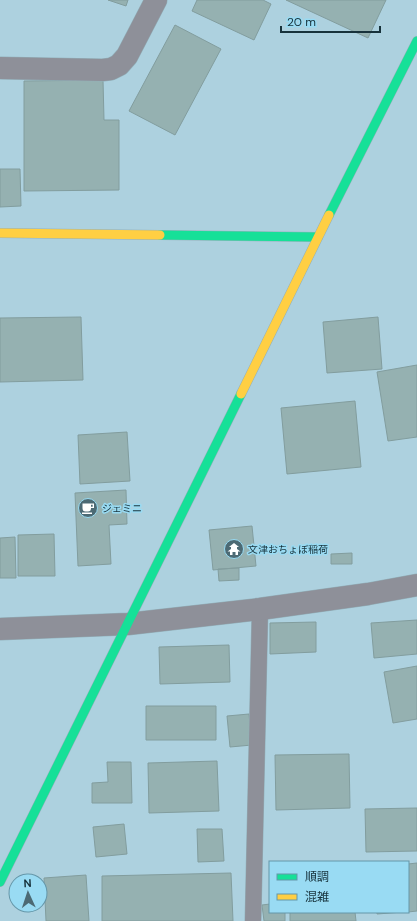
<svg xmlns="http://www.w3.org/2000/svg" width="417" height="921" font-family="'DM Sans','Noto Sans JP',sans-serif">
<style>
.building{fill:#95b1b1;stroke:#829d9e}
.lines{fill:none;stroke-linecap:round;stroke-linejoin:round}
.lane-casing{stroke:#93b0ba;stroke-width:17}
.street-casing{stroke:#93b0ba;stroke-width:23}
.fast-casing{stroke:#93b0ba;stroke-width:10}
.slow-casing{stroke:#93b0ba;stroke-width:10}
.lane{stroke:#8e9099;stroke-width:16}
.street{stroke:#8e9099;stroke-width:22}
.fast{stroke:#16e098;stroke-width:9}
.slow{stroke:#ffcf43;stroke-width:9}
.labels{text-anchor:middle;dominant-baseline:central;stroke-width:3;stroke-linejoin:round;paint-order:stroke}
.poi-label{font-size:10px;fill:#17323b;stroke:#99dbf3;text-anchor:start}
</style>
<rect width="100%" height="100%" fill="#add1df"/>
<path class="building" d="M108,0H128L126,6Z
M197,0H263L271,4L254,40L192,11Z
M286,0H386L368,38Z
M175,25L221,49L175,135L129,111Z
M103,80L104,120H119V190L24,191V81Z
M0,169H20L21,206L0,207Z
M81,317L83,380L0,382V318Z
M378,317L382,369L327,373L323,322Z
M417,365V437L388,441L377,372Z
M355,401L361,467L287,474L281,408Z
M127,432L130,481L80,484L78,435Z
M126,490L127,524L109,525L111,564L78,566L75,493Z
M252,526L256,566L213,570L209,530Z
M54,534L55,576H18V535Z
M15,537L16,578H0V538Z
M352,553V564H331V554Z
M239,568V580L219,581L218,569Z
M417,620V654L374,658L371,623Z
M316,622V652L270,654V623Z
M229,645L230,682L160,684L159,647Z
M417,666V719L393,723L384,672Z
M146,706H216V740H146Z
M249,714L252,745L230,747L227,716Z
M349,754L350,808L276,810L275,755Z
M217,761L219,811L149,813L148,763Z
M107,762H131L132,803H92V783L108,782Z
M417,808V851L366,852L365,809Z
M124,824L127,854L96,857L93,827Z
M197,829H222L224,861L198,862Z
M417,863V911L408,912V864Z
M231,873L233,921H102V876Z
M86,875L89,921H46L44,878Z
M270,904V912H285V921H264L262,905Z
M290,912H355L356,921H290Z
M377,912H403L377,914Z"/>
<g class="lines">
<defs>
<path id="lane" d="M253,921L260,609"/>
<path id="street" d="M0,68L103,70L111,69L119,65L127,56L156,0
M0,629L128,624L260,609L368,594L417,585"/>
<path id="fast" d="M329,215L417,41
M160,235L318,237
M0,882L241,394"/>
<path id="slow" d="M0,233L160,235
M241,394L329,215"/>
</defs>
<use href="#lane" class="lane-casing"/>
<use href="#street" class="street-casing"/>
<use href="#fast" class="fast-casing"/>
<use href="#slow" class="slow-casing"/>
<use href="#lane" class="lane"/>
<use href="#street" class="street"/>
<use href="#fast" class="fast"/>
<use href="#slow" class="slow"/>
</g>
<defs>
<symbol id="cafe-disc" viewBox="-11 -11 22 22"><circle r="9.5" fill="#4c6a74" stroke="#99dbf3"/><path d="M-5.5-4.5H6V0H3Q3 3.5 0 3.5H-2.5Q-5.5 3.5-5.5 0ZM3-3.2v2h1.7v-2ZM-6 4.5H4V6H-6Z" fill="#fff"/></symbol>
<symbol id="temple-disc" viewBox="-11 -11 22 22"><circle r="9.5" fill="#4c6a74" stroke="#99dbf3"/><path d="M0-6L5-2H3V0L6.5 2.5H4V6H1.5V3h-3V6H-4V2.5H-6.5L-3 0V-2H-5Z" fill="#fff"/></symbol>
</defs>
<g fill-rule="evenodd">
<use href="#cafe-disc" x="77" y="497" width="22" height="22"/>
<use href="#temple-disc" x="223" y="538" width="22" height="22"/>
</g>
<g class="labels">
<g class="poi-label">
<text x="102" y="508">ジェミニ</text>
<text x="248" y="549">文津おちょぼ稲荷</text>
</g>
</g>
<rect x="269" y="861" width="140" height="52" fill="#99dbf3" stroke="#6597a9"/>
<rect x="277" y="874" width="20" height="6" fill="#16e098" stroke="#6597a9"/>
<text x="305" y="881" font-size="12" fill="#17323b">順調</text>
<rect x="277" y="894" width="20" height="6" fill="#ffcf43" stroke="#6597a9"/>
<text x="305" y="901" font-size="12" fill="#17323b">混雑</text>
<g transform="translate(28 893) rotate(357)"><circle r="19" fill="#99dbf3" stroke="#6597a9"/>
<path d="M0-3L7 15L0 10L-7 15Z" fill="#4c6a74"/>
<text y="-6" font-size="11" font-weight="bold" text-anchor="middle" fill="#17323b">N</text>
</g>
<path d="M281 26v6h99v-6" fill="none" stroke="#17323b" stroke-width="2"/>
<text x="287" y="26" font-size="12" fill="#17323b" stroke="#99dbf3" stroke-width="3" paint-order="stroke">20 m</text>
</svg>
